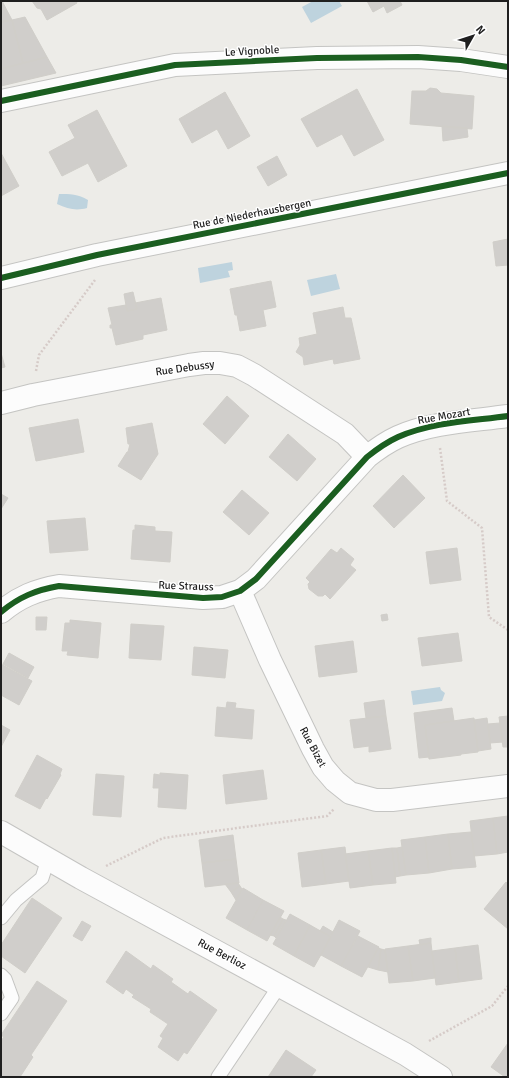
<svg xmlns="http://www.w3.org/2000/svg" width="509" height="1078" font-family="Signika,sans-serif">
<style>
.water{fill:#bed3de}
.building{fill:#d0cecb;stroke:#d0cec9}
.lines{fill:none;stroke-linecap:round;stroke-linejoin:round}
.service-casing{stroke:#c4c4c2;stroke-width:15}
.minor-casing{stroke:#c4c4c2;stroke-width:24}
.path{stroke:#d6cbc8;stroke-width:2.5;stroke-dasharray:2 2;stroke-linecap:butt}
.service{stroke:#fcfcfc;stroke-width:13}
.minor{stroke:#fcfcfc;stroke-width:22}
.cycleway-casing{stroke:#fff;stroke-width:8}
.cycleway{stroke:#1b5e20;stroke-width:6}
.labels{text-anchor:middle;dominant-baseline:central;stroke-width:3;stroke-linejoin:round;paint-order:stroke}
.street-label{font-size:11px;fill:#1f1f1f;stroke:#fff}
</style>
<rect width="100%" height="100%" fill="#edece8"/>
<path class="water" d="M313,1H339L342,6L311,23L302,7Z
M59,194C70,194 78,194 88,200L87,208C76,211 68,209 57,204Z
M232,262L233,270L228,271L230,277L200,283L198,268Z
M336,274L340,289L311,296L307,280Z
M440,687L441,690L445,693L442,701L413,705L411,691Z"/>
<path class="building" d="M1,1H2L12,20L1,22Z
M32,1H76L77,3L47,20L41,9L37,8Z
M367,1H400L402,5L387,13L384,6L373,12Z
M25,17L47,57L23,63L12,20Z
M12,20L23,63L1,69V22Z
M47,57L56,73L1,86V69Z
M430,88L437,89L441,93L474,96L472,129L410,124L412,91H426Z
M357,89L384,140L354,156L342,134L317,147L301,119Z
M225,92L250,136L228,149L217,129L192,143L179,119Z
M97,110L127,166L98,182L88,163L62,176L49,152L75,138L68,125Z
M442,126L467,128L468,137L443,141Z
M1,153L19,186L1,196Z
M277,156L287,175L268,186L257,167Z
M508,239V265L496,266L493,242Z
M271,281L276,307L263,310L266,326L240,331L237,315H235L230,289Z
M133,292L137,309L127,311L124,294Z
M161,298L167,330L143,335V339L116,345L112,328H110V325H112L108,308L126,305L127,311L137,309L135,303Z
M343,307L345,318H351L360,359L334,364L333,359L304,365L303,357L296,352L300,345L299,338L317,334L313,313Z
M1,353L5,367L1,368Z
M227,396L249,416L225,444L203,424Z
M78,419L84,452L36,461L29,428Z
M152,423L158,454L141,480L118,466L127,452H128L130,444H128L126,428Z
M288,434L316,459L297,481L269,457Z
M403,475L425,498L394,528L373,506Z
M242,490L269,513L249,535L223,512Z
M1,494L8,498L1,509Z
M85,518L88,550L50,553L47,521Z
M135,525L155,527V531L172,532L170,562L131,559L133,530H135Z
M341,548L354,559L350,565L356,570L330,599L325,594L323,596H318L309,589L308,584L310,582L306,578L331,549L337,553Z
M457,548L461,580L430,584L426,552Z
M387,614L388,620L382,621L381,615Z
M36,617H47L46,630H36Z
M70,620L101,623L98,658L67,655L68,651H62L65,623H70Z
M131,624L164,626L161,660L129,658Z
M458,633L462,661L422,666L418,638Z
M353,641L357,672L319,677L315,646Z
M194,647L228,650L225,678L192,675Z
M9,653L34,667L28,678L3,664Z
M1,664L32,681L19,705L1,695Z
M384,700L386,716L366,718L364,703Z
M227,702L236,703L235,708L254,710L252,739L215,736L217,707L226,708Z
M452,708L454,721L425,725L429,757L419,758L414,713Z
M386,716L391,749L369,752V746L354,748L350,720Z
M508,716V747H503L499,717Z
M474,718L478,752L461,754V755L429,759L425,725Z
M487,718L491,749L478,751L474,720Z
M500,723L503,742L490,743L488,724Z
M1,725L10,730L1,747Z
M37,755L62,769L60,774L61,775L47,799L46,798L40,809L15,796Z
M263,770L267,799L226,804L223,775Z
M160,773L188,775L186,809L158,807L159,788H153L154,774L160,775Z
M96,774L124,776L121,817L93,815Z
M508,816V852L497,854L493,818Z
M493,818L497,854L474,856L470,821Z
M471,832L476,867L452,869L448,834Z
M448,834L452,869L429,873L425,837Z
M233,835L236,859L202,863L199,840Z
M425,837L429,873L406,875L401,840Z
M345,847L349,881L326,884L321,850Z
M402,847L406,875L400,876L397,848Z
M392,848L396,883L373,885L368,851Z
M392,848H397L400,876L395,877Z
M321,850L326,884L302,887L298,853Z
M368,851L373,885L350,888L345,854Z
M236,859L239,883L205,887L202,863Z
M506,882L508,884V917L502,924L484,909Z
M238,883L240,886L231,892L225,884Z
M240,886L242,889L236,900L231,892Z
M243,888L263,900L247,930L226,918Z
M32,898L62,918L25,973L1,956V945Z
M263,900L284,911L267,941L247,930Z
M290,914L310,925L294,956L273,944Z
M280,917L283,919L274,936L270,935Z
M508,917V929L502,924Z
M283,919L286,920L276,938L274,936Z
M339,920L360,931L341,966L321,955Z
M82,921L91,926L82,941L73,936Z
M310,925L331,937L314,967L294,956Z
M323,926L333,932L330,936L320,931Z
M358,936L379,947L362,977L341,966Z
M431,938V943L420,945L419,940Z
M431,943L435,978L413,981L408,946Z
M478,945L482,979L459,982L455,948Z
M408,946L413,981L389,983L385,949Z
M378,948L381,949L378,970L368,967Z
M455,948L459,982L436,985L432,951Z
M381,949L385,950L388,972L378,970Z
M126,951L151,969L153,965L173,979L171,982L188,994L190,991L217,1010L187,1054L184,1052L178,1061L158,1047L163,1038L160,1036L168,1024L150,1012L151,1009L132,997L134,995L126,989L123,994L106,982Z
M37,981L67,1001L31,1055L33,1057L20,1077H1V1041L4,1037L1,1035Z
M508,1043V1077H505L491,1067Z
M286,1050L316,1070L311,1077H268Z"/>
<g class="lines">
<defs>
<path id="service" d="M1,918L16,900L42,878L48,859
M1,975L5,979L12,998L1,1014
M218,1077L280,985"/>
<path id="minor" d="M1,101L175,65L317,58L418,57L461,60L508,67
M1,278L97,255L508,173
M1,403L33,395L189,365L204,363H220L237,366L254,375L345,434L367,457
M240,591L270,660L313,749L323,767L335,781L350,793L376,800H392L508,786
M1,612C19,597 36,590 59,586L203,598L222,597L240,591L256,579L367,457C377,449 387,442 398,437C432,422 472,421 508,416
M1,832L81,878L405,1054L441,1077"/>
</defs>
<use href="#service" class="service-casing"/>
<use href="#minor" class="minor-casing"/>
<path class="path" d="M36,371L39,355L95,280
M440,448L447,501L482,528L489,617L508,630
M106,866L163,838L327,816L334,809
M429,1041L492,1006L508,986"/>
<use href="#service" class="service"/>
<use href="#minor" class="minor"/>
<defs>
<path id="cycleway" d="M1,101L175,65L317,58L418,57L461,60L508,67
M1,278L97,255L508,173
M1,612C19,597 36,590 59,586L203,598L222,597L240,591L256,579L367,457C377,449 387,442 398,437C432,422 472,421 508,416"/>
</defs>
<use href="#cycleway" class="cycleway-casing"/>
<use href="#cycleway" class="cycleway"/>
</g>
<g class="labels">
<g class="street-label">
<text transform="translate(252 51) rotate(-3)">Le Vignoble</text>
<text transform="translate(252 214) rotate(-11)">Rue de Niederhausbergen</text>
<text transform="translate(185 368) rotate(-8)">Rue Debussy</text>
<text transform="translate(444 416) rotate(-10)">Rue Mozart</text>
<text transform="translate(186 586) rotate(2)">Rue Strauss</text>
<text transform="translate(313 747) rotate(62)">Rue Bizet</text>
<text transform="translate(222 954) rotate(28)">Rue Berlioz</text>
</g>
</g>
<rect width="509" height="1078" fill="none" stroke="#1f1f1f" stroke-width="4"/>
<g transform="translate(473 36) rotate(51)" stroke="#ffffff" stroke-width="3" paint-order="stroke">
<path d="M0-3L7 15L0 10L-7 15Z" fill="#1f1f1f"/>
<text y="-6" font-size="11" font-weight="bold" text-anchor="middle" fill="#1f1f1f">N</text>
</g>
</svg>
